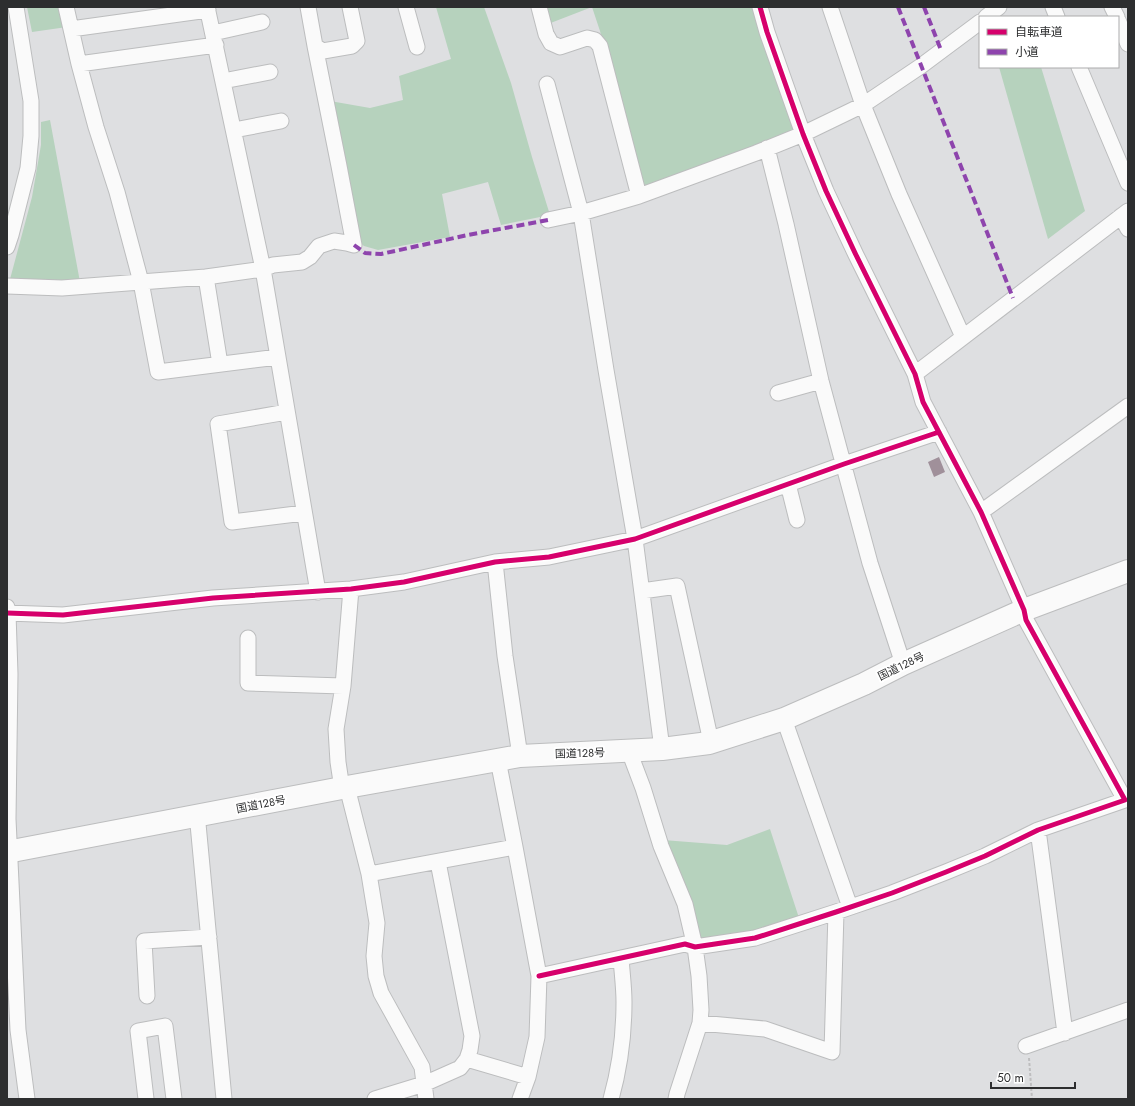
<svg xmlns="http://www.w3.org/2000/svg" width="1135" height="1106" font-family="Jost,'Noto Sans JP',sans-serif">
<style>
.green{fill:#b6d2bd}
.building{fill:#a0909a}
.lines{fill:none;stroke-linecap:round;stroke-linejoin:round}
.minor-casing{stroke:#bcbdbe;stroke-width:17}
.highway-casing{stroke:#bcbdbe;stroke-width:24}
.path{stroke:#bebebf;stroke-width:2;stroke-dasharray:3 2;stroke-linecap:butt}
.minor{stroke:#fafafa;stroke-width:15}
.highway{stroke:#fafafa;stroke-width:22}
.quiet{stroke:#8e44ad;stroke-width:4;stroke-dasharray:8 4;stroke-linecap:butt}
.cycleway-casing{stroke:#fff;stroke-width:8}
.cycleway{stroke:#d6006c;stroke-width:5}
.labels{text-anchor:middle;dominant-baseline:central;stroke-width:4;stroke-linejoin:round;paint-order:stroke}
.street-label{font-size:11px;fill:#2d2e2f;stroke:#fff}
</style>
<rect width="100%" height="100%" fill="#dedfe1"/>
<path class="green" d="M27,7H61L67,27L32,32Z
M436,7H484L511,83L532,157L550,215L501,225L488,182L442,194L450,237L378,250L364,246L357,240L330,101L370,108L403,100L399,76L451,59Z
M543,7H755L797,131L642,188L600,31L592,7L548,24Z
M999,67H1041L1085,211L1048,239Z
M50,120L80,282L9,283L32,197L41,145V122Z
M770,829L800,921L699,942L663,840L727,845Z"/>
<path class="building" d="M939,457L945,472L934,477L928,462Z"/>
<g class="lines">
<defs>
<path id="minor" d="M66,7L79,64L96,127L117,192L141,282L158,372L278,357
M207,7L263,269L318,592
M308,7L315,46L323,51L352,46L357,41L350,7
M406,7L417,47
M539,7L546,34L551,43L560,47L587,38L595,40L600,46L639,196
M830,7L863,105L899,194L963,337
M1053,7L1057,17
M1112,7L1117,17
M986,17L999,7
M1118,20L1128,44
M71,29L208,10
M213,33L262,22
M315,46L339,166L354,245
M79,64L216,45
M1079,67L1128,183
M223,81L270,72
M547,84L581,213L606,370L635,539L662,749
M234,130L281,121
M767,148L786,224L821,381L870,563L903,664
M1121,216L1128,229
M548,220L581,213L639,196L756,153L803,134L863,105L921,66L980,22
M7,247L11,235L28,168L31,136V101L16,7
M206,277L220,364
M7,286L62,288L206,277L263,269L273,265L302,262L310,257L319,246L334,241L347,243L354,245
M915,374L1128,211
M778,393L821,381
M287,412L218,424L232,522L304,513
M788,484L797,520
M981,512L1128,406
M495,562L505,656L520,756
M351,589L343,686L336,729L338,762L341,782L347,787L369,874L377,923L374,956L376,976L381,993L422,1067L426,1099
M642,591L677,586L711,742
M7,607L8,613L10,674L8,819L18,1030L27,1099
M7,613L63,615L213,598L351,589L404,582L495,562L549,557L635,539L844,464L939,432
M248,638V683L343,686
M784,719L850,907
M629,751L643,788L661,846L685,904L695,947L699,976L701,1010L700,1023L677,1094L676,1099
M498,760L515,847L539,976L537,1037L528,1077L520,1099
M198,816V824L224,1099
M1038,830L1065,1033
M369,874L515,847
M539,976L685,944L695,947L755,938L836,912L892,893L946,872L985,856L1038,830L1125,800L1026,620L1024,610L981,512L923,402L915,374L856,255L826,191L803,134L767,32L760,7
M147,996L144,941L209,937
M700,1023L765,1029L832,1052L836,912
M1026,1046L1128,1010
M467,1059L528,1077
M146,1099L138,1031L165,1026L174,1099
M375,1099L424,1084L460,1068L467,1059L470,1050L472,1036L438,862
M611,1099C620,1067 624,1035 624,1002C624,987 622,973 621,958"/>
<path id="highway" d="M7,852L347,787L520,756L662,749L709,743L784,719L864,684L903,664L1024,610L1128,571"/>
</defs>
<use href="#minor" class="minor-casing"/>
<use href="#highway" class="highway-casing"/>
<path class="path" d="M1029,1058L1032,1099"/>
<use href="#minor" class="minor"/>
<use href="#highway" class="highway"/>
<path class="quiet" d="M898,7L1013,298
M924,7L941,50
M354,245L365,253L381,254L468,235L548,220"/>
<defs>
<path id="cycleway" d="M7,613L63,615L213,598L351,589L404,582L495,562L549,557L635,539L844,464L939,432
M539,976L685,944L695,947L755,938L836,912L892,893L946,872L985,856L1038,830L1125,800L1026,620L1024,610L981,512L923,402L915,374L856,255L826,191L803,134L767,32L760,7"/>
</defs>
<use href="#cycleway" class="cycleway-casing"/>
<use href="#cycleway" class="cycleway"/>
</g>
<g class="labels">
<g class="street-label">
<text transform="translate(901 666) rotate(-26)">国道128号</text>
<text transform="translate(580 753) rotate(-2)">国道128号</text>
<text transform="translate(261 804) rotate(-11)">国道128号</text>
</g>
</g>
<rect width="1135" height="1106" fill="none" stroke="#2d2e2f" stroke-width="16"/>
<rect x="979" y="16" width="140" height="52" fill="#ffffff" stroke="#ababac"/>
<rect x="987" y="29" width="20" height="6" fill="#d6006c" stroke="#ababac"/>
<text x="1015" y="36" font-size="12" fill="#2d2e2f">自転車道</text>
<rect x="987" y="49" width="20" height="6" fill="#8e44ad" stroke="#ababac"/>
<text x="1015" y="56" font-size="12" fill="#2d2e2f">小道</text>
<path d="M991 1082v6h84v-6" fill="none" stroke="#2d2e2f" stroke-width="2"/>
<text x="997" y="1082" font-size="12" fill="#2d2e2f" stroke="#ffffff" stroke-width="3" paint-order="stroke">50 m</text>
</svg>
